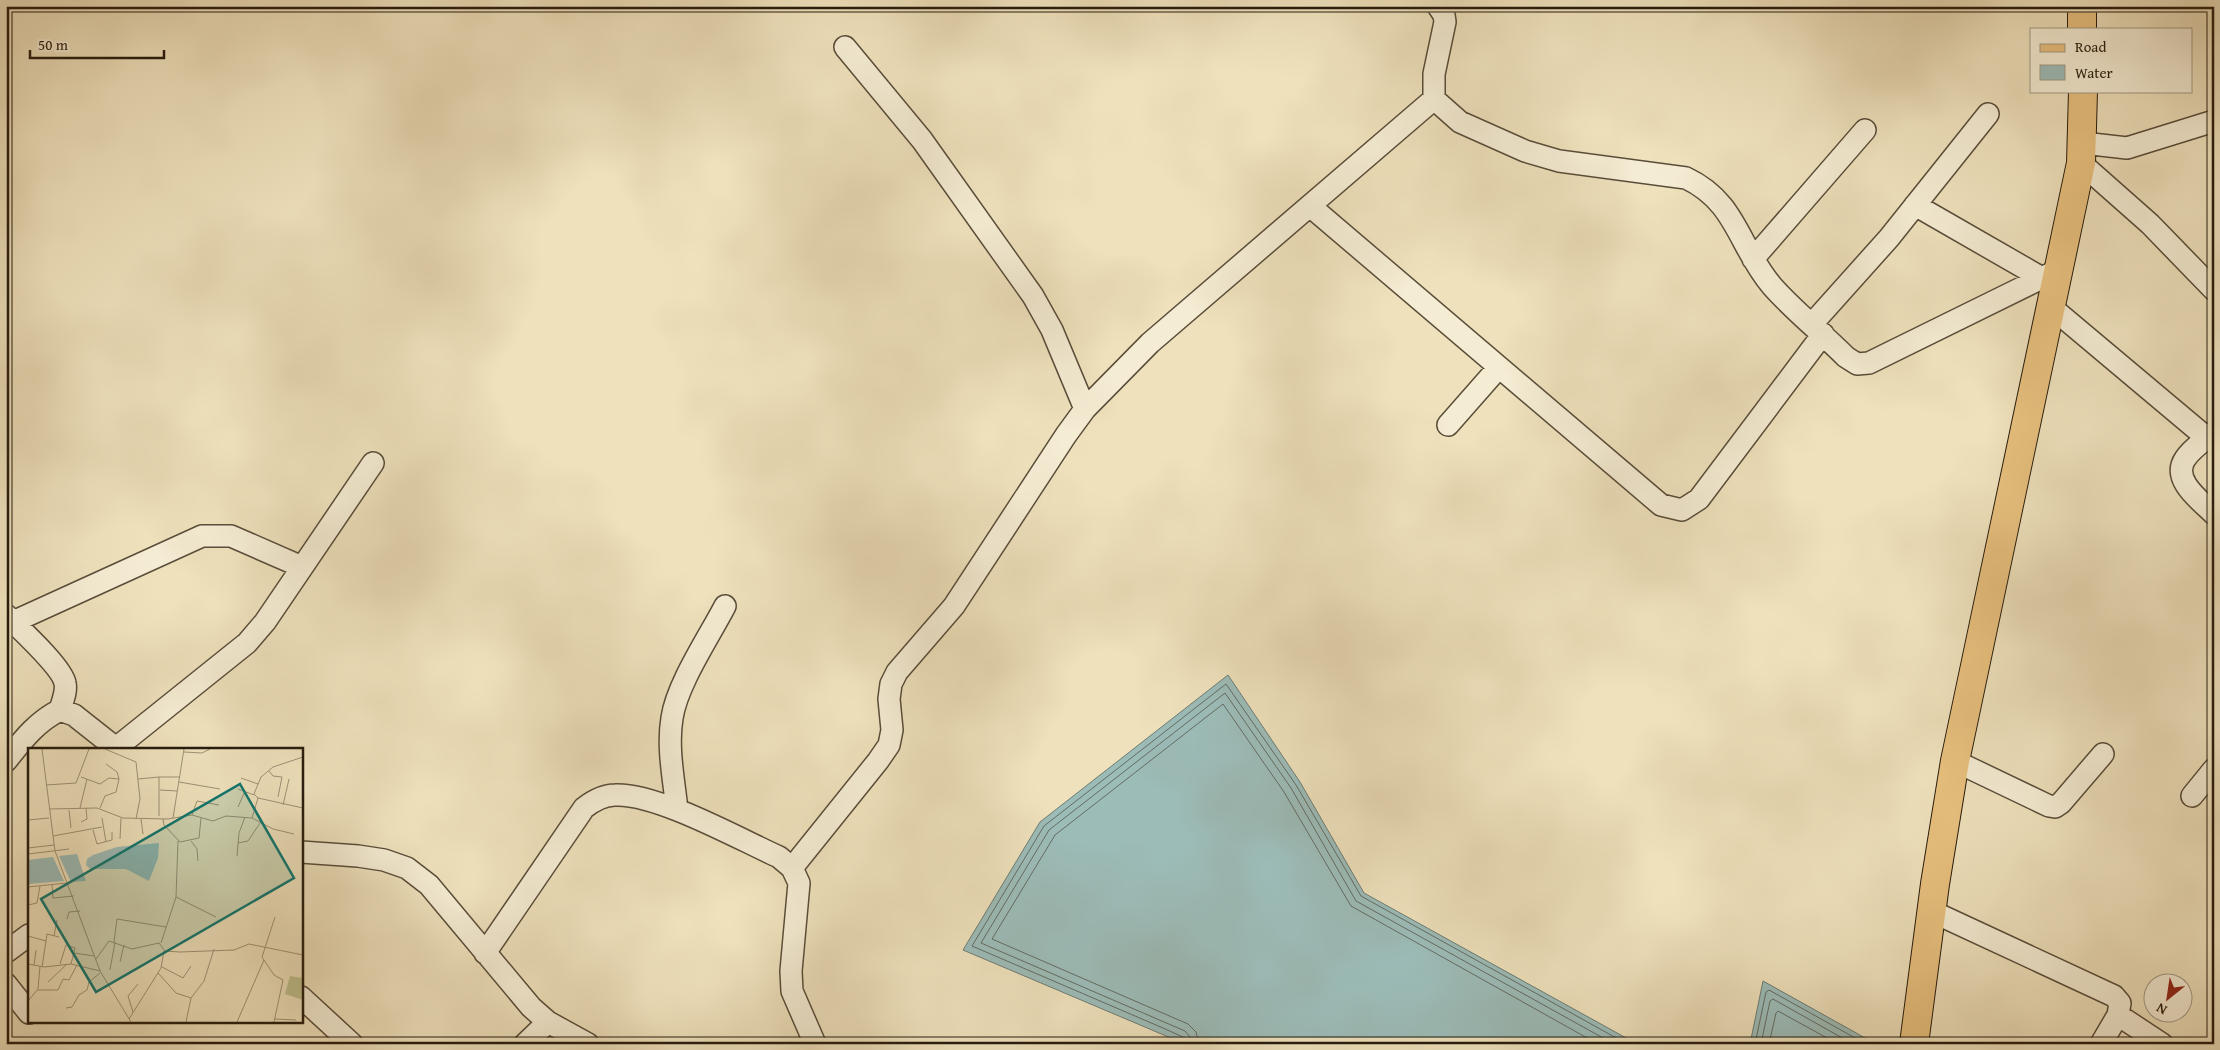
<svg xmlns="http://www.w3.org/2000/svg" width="2220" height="1050" font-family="'Gentium Book Plus',serif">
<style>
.water{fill:#9cbcb8;stroke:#6d7c74}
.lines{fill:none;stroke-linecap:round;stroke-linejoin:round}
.shore{stroke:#626c63;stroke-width:1}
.minor-casing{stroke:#594d3a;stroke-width:24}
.major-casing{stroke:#271c0e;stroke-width:30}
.minor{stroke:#f4ecd3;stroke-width:21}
.major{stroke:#e7c07e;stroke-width:28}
.inset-road{fill:none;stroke:#9e9276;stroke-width:1}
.view{fill:#0f766e;fill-opacity:0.15;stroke:#0f766e;stroke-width:2.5}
.inset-edge{fill:none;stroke:#271c0e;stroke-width:2.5}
</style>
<rect width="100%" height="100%" fill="#eee1bc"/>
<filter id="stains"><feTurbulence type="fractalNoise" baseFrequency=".004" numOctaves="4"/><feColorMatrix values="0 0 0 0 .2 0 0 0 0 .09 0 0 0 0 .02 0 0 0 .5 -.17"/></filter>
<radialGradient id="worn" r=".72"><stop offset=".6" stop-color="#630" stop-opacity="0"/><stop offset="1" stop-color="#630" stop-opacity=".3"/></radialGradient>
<path class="water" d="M1228,675L1300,782L1364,893L1637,1044H1185L963,950L1040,822Z
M1763,981L1876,1044H1750Z"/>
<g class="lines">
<path class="shore" d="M1185,1044L1183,1037L1163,1028L972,946L1044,826L1226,684L1296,785L1361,896L1627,1044
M1192,1044L1190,1037L1185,1031L981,943L1049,830L1225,693L1291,788L1356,901L1614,1044
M1199,1044L1196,1032L1188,1024L992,939L1055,835L1223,704L1284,792L1351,906L1598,1044
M1755,1044L1766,992L1769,990L1866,1044
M1761,1044L1770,1001L1773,999L1853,1044
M1769,1044L1776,1013L1778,1011L1838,1044"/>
<defs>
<path id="minor" d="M1438,6L1444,15L1445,22L1434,74V99L1460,122L1525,151L1559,161L1686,178C1737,202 1738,246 1772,286C1794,311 1822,333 1846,357L1857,364L1869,363L2058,270
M845,47L922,140L1033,296L1052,330L1085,409
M2083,143L2127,148L2214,121
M2081,163L2150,224L2214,290
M1915,205L2042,278
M1310,206L1661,505L1682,510L1699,499L1823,334
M1753,259L1865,130
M2051,307L2207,438
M1812,324L1889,238L1988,114
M1448,425L1499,367
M2214,432C2205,440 2191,449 2185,459C2171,480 2201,501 2214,514
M6,615C19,628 62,667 65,683C67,692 62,702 60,710
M13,622L202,536H231L302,567
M116,748L247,643L265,622L373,463
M6,761C22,741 36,722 60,710L74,715L117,749
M1955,761L2049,806L2055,807L2061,803L2103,754
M2192,796L2214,769
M677,810C674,780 667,748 672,718C677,684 709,637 725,606
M301,852L358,856L384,860L407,868L429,885L531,1007L548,1022L588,1044
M792,868L878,761L889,745L892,730L889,699L891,684L897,672L954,606L1066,435L1085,409L1150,343L1434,99
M1931,911L2114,996L2120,1003L2118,1015L2101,1044
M6,952L29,935
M485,953L584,808C593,801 603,795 615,795C657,793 739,839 779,857L792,868L799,883L791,971L792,991L815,1044
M6,984L29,1013
M301,997L352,1044
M2118,1015L2162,1044
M525,1044L548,1022"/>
<path id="major" d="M2082,6V29
M1914,1044L1935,884L1955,761L2081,163L2083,91"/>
</defs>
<use href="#minor" class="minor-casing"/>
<use href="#major" class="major-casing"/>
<use href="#minor" class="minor"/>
<use href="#major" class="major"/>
</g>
<g transform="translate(28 748)">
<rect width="275" height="275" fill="#eee1bc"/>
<path d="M262,228L275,230V252L257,246Z" fill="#bec18d"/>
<path d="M131,95L130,110L121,133L98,121H62L58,117L59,111L65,107L89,99ZM49,106L58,133L43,134L31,108ZM25,109L36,133L0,136V112Z" fill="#9cbcb8"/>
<path class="inset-road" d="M14,1L27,103L72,223L103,274M77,1L108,14L112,51L108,71M156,4L174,5L182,1M275,9L245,19L233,29L226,46L230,50L275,60M241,23L245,28L254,29L250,49M53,29L72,36L81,30L91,31L89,24L78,16M213,30L230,36M110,31L131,29M151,34L192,41M18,37L48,35L61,1M210,41L226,47M132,42L149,43M255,57L261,31M210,59L217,43M52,60L59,31M72,60L77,48L88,44L91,31M21,61L69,60L95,70L140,71L164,67L185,73L198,68L224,70L230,50M41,62L43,80M164,67L169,53L191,57M131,68V29H152M74,70L78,94M145,70L156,1M224,70L245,81L266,86M113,71L115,86M135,71L136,77L152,94L171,90L173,70M0,72L21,70M53,74L59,71L58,60M65,82L69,96L84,92V84M25,88L74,79M92,91L93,70M163,93L169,101L170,113M210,95L220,93L232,75M0,100L26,97M0,106L41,101M209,108L211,85L217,69M24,136L25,150L46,148M0,139L39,135M148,149L188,169M0,157L9,155L12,138M39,171L41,164L52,163M0,188L18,193L19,186L31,189M26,188L29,172M86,194L89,171L138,179M133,195L148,149L150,93M46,205L66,208M68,211L81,193L104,201L131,195L137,203L152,204L206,202L221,196L275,207M92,214L96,197M0,216L16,219L43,216L72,223M32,216L38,197L47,200L43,216M6,217L8,202M14,219L18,193M134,219L155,230L163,218M82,222L87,194M130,225L148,245L163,250M20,234L39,216M10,242H30L35,231L41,232L49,217M0,253L10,241L12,218M38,260L44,259L51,247L59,242L61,234L72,225M105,264L100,248L110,236M101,271L133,220L136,203M247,271L268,272M158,274L163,250L176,233L186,201M209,274L236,212M246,274L255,232L246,227L234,209L247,169"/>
<path class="view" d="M212,36L266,130L68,244L13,151Z"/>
<rect width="275" height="275" class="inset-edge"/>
</g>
<rect width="2220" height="1050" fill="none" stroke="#eee1bc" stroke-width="25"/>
<rect x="8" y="8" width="2205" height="1035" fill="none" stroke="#271c0e" stroke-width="2.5"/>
<rect x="12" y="12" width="2195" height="1025" fill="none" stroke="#271c0e"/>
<rect x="2030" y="28" width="162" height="65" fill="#f4ecd3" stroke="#a29984"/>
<rect x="2040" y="44" width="25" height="8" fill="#e7c07e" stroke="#a29984"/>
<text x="2075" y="52" font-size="15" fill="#271c0e">Road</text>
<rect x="2040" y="65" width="25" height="15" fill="#9cbcb8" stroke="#a29984"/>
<text x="2075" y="78" font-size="15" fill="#271c0e">Water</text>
<g transform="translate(2168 998) rotate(210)"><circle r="24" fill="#f4ecd3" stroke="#a29984"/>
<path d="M0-4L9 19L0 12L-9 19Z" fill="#8f2418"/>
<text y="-8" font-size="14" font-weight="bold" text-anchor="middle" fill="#271c0e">N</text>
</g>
<path d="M30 50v8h134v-8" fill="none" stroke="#271c0e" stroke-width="2.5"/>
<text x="38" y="50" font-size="15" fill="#271c0e" stroke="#f4ecd3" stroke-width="4" paint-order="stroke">50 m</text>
<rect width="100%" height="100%" filter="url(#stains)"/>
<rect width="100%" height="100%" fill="url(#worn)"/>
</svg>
